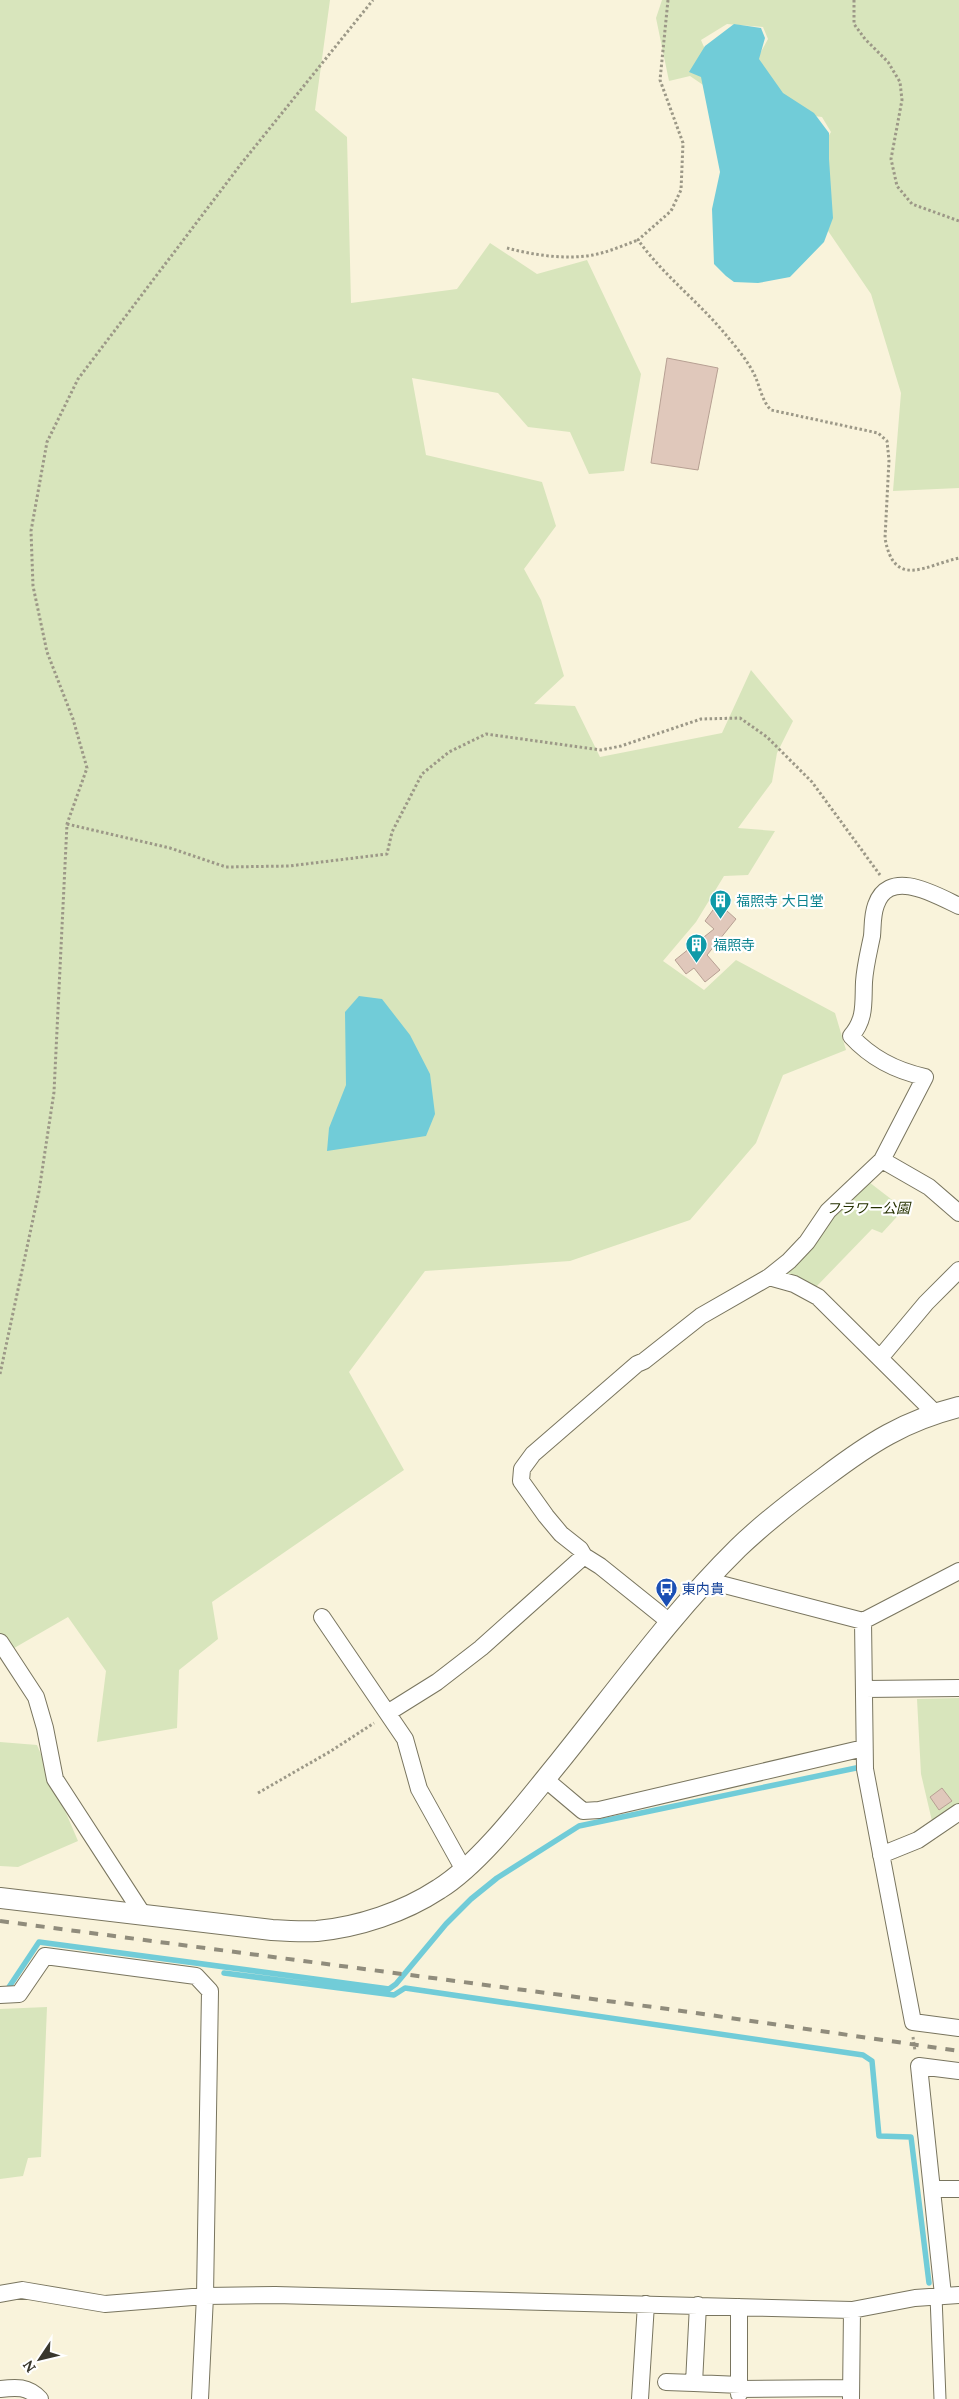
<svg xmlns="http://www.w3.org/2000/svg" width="959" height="2399" font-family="Lora,'Noto Sans JP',serif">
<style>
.green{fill:#d8e5bc}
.water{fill:#71ccd8}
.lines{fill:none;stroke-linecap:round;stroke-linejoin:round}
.stream{stroke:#71ccd8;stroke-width:5.5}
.building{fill:#e0c8bb;stroke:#b7a093}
.pedestrian-casing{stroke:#79755f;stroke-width:13}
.minor-casing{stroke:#79755f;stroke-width:18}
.tertiary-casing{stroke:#79755f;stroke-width:22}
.path{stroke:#9c9887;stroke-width:3;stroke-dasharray:2.5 2.5;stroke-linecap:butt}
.pedestrian{stroke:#fff;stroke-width:11}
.minor{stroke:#fff;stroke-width:16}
.tertiary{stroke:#fff;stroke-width:20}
.rail{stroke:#908c7c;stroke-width:4;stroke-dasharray:9 9;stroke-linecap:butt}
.labels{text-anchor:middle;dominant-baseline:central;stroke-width:4.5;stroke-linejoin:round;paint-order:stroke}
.culture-label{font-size:14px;fill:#0d838f;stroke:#fff;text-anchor:start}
.park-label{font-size:14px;font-style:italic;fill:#253100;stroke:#fff}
.transit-label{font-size:14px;fill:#164399;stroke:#fff;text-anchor:start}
</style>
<rect width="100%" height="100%" fill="#f9f3db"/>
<path class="green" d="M0,0H330L315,110L347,137L351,303L457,289L490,243L537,274L587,260L641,374L624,471L589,474L570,432L528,427L498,393L412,378L426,455L542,482L556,526L524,569L541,600L564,676L534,704L575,706L600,757L722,733L751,670L793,721L777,753L772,782L738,828L775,831L748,875L724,876L696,922L663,961L704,990L736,960L835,1013L846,1050L783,1075L756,1143L690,1220L570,1261L425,1271L349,1372L404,1470L212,1602L218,1639L179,1670L177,1728L97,1742L106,1671L68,1617L9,1651L0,1634Z
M662,0H959V488L893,491L901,393L871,294L807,200L816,156L831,132L822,117L792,113L756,61L768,39L763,27L727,24L701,40L707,54L709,89L690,76L669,81L656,18Z
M865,1179L904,1209L882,1233L872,1229L815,1288L784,1276Z
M959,1698V1803L932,1821L921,1774L917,1699Z
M0,1742L37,1745L78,1841L18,1867L0,1866Z
M47,2007L41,2157L28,2158L23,2176L0,2179V2009Z"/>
<path class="water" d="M734,24L761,28L765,38L759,59L783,93L814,113L829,133V159L833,218L824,242L790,277L758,283L734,282L726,276L714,264L712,209L720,172L701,77L689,72L705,46Z
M359,996L382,999L410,1035L430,1074L435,1114L426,1136L327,1151L329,1128L346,1085L345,1012Z"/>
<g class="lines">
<path class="stream" d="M224,1973L394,1995L405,1988L863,2055L872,2061L879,2136L911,2137L929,2283
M9,1987L39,1942L389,1989L396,1984L446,1924L471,1899L497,1878L579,1826L856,1768"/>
</g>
<path class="building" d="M667,358L718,368L698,470L651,463Z
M718,903L736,919L707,955L720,970L705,982L694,968L686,974L675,960L714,929L705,921Z
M942,1788L952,1801L939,1810L930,1797Z"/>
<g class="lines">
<defs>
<path id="pedestrian" d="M936,2296L940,2399"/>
<path id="minor" d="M882,1160L929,1187L959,1213
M769,1277L794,1284L818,1297L935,1413
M880,1358L926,1303L959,1270
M709,1581L863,1621L959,1571
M322,1617L405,1739L419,1789L464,1870
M863,1621L865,1769L913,2022L959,2028
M671,1623L600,1566L584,1556L580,1549L561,1534L546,1516L521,1481L522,1469L533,1454L637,1364L644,1361L701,1316L769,1277L789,1261L807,1242L828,1211L882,1160L925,1077C897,1071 871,1058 851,1036C866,1019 863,1002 864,982C865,966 869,951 872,936C873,926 872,916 876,905C889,867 936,895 959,906
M0,1642L36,1697L45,1728L55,1779L142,1913
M865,1689L959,1688
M389,1712L437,1682L481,1648L584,1556
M545,1779L583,1811L599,1810L864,1748
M881,1855L918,1840L959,1812
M0,1995L19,1994L45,1956L196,1976L210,1991L205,2296L200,2399
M933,2189H959
M0,2294L22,2290L105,2304L205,2296L275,2295L852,2310L915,2298L959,2295
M943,2295L919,2066L959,2071
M698,2305L694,2383L740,2385
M739,2307V2394
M666,2382L694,2383
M0,2389C16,2387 28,2386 40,2399
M739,2389L851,2388
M640,2399L646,2304
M851,2399L852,2310"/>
<path id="tertiary" d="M0,1898L272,1930C287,1931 302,1932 317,1931C359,1927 404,1912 439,1889C481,1863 527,1801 559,1762C617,1690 672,1613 738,1548C765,1522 795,1499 825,1477C870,1443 904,1421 959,1407"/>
</defs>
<use href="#pedestrian" class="pedestrian-casing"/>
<use href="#minor" class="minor-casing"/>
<use href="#tertiary" class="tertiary-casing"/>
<path class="path" d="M668,0L660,80L683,143L681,190L671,211L638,240C665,277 698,301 726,335C736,347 748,361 755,376C760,387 762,401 771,410L878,433L887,441L889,460L885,538C894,590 926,565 959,558
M854,0V24L865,39L888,62L900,82L902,100L891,159L897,186L912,204L959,221
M507,248C533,255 566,260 593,255C609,252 624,245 638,240
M67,824L170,848L226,867L289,866L387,854L392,832L422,774L449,752L486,734L601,750L621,746L701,719L740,718L767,737L812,782L880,875
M0,1374L39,1191L54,1092L67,824L87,768L73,719L47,652L33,586L31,531L47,442L78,379L241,164L373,0
M258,1793L331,1751L374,1723
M913,2037L915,2051"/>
<use href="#pedestrian" class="pedestrian"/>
<use href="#minor" class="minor"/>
<use href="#tertiary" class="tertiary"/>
<path class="rail" d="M0,1921L668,2009L959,2051"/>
</g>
<defs>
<symbol id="building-pin" viewBox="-11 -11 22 30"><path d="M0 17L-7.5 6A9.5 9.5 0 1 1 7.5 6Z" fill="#0f9aa8" stroke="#fff"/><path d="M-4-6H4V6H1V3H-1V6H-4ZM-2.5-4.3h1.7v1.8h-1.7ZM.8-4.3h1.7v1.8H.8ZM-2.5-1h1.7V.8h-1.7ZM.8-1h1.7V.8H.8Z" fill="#fff"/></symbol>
<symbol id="bus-pin" viewBox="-11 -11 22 30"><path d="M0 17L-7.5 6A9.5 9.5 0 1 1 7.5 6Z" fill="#1a4fb4" stroke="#fff"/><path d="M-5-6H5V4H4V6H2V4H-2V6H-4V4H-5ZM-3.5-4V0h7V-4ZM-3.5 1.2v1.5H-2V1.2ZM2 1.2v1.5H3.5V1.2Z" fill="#fff"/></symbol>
</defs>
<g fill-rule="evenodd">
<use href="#building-pin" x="708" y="888" width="25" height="34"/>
<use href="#building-pin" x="684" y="932" width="25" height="34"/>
<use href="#bus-pin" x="654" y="1576" width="25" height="34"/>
</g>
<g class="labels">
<g class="culture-label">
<text x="736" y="901">福照寺 大日堂</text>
<text x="713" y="945">福照寺</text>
</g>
<g class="park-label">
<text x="868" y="1208">フラワー公園</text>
</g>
<g class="transit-label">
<text x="682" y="1589">東内貴</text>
</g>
</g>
<g transform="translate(40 2359) rotate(235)" stroke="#ffffff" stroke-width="4" paint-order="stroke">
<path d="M0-4L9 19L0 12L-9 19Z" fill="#39372d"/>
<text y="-8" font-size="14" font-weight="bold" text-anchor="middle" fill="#39372d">N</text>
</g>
</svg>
